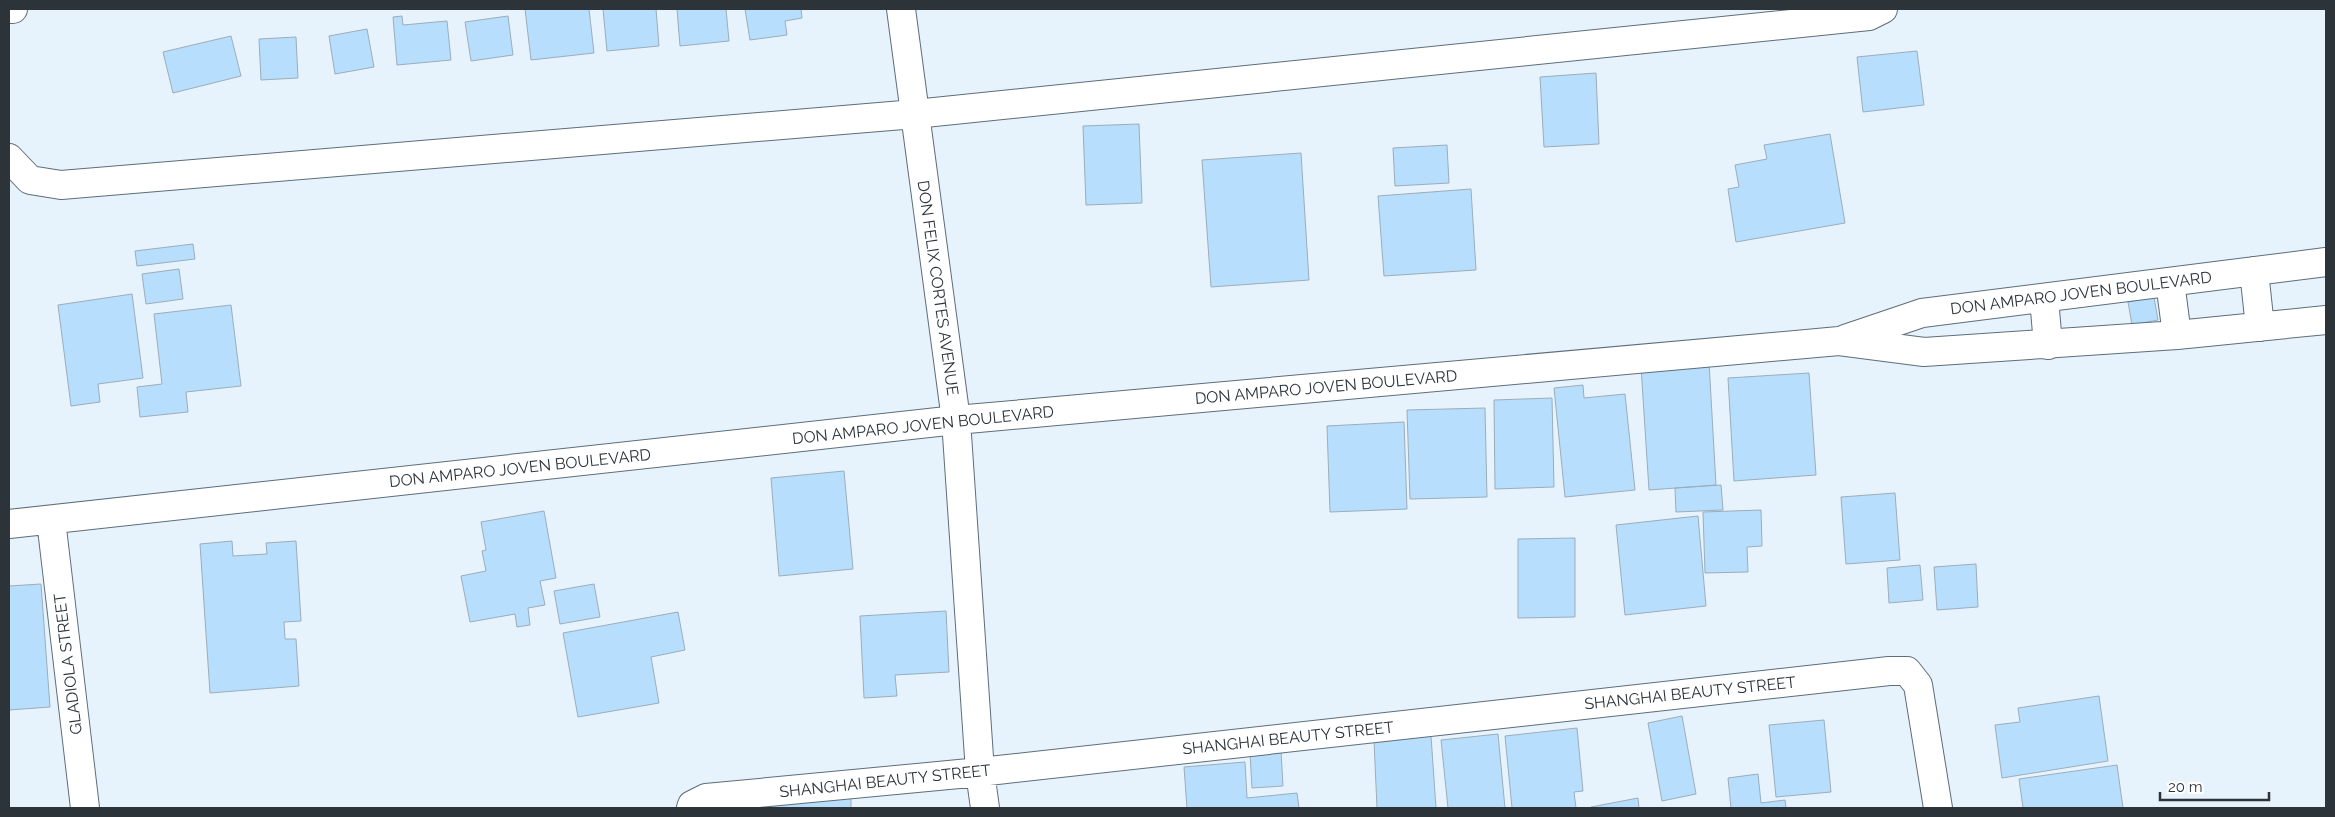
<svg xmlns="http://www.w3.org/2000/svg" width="2335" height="817" font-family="Raleway,sans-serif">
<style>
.building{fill:#b7defc;stroke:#9badbb}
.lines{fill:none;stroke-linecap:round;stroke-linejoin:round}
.street-casing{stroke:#5d6d7a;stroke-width:30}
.street{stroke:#fff;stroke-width:28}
.labels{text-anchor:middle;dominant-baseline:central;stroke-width:5;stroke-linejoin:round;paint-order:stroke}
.street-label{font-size:16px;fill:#2c3339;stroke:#fff}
</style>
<rect width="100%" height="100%" fill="#e7f3fc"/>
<path class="building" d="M525,9H589L594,53L531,60Z
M603,9H656L659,46L607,51Z
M677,9H726L729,41L680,46Z
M745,9H801L802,18L785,21L787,35L750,40Z
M402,16L403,25L447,21L451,60L397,65L393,17Z
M508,16L513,55L471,61L465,22Z
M367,29L374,67L335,74L329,36Z
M231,36L241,76L173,93L163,52Z
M296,37L298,78L261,80L259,39Z
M1917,51L1924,105L1863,112L1857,57Z
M1596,73L1599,144L1544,147L1540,77Z
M1139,124L1142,203L1086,205L1083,126Z
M1830,134L1845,223L1736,242L1728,189L1739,187L1735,165L1767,159L1764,145Z
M1447,145L1449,183L1395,186L1393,148Z
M1301,153L1309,280L1211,287L1202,160Z
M1471,189L1476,270L1384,276L1378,196Z
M193,244L195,259L137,266L135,251Z
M179,269L183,299L146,304L142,274Z
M132,294L143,378L98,384L100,402L71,406L58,305Z
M2154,297L2158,320L2132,325L2128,302Z
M231,305L241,386L186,392L188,412L140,417L137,387L162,384L154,314Z
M1709,362L1716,485L1649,490L1641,367Z
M1809,373L1816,475L1734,481L1728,378Z
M1583,385L1584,398L1625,394L1635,490L1565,497L1554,388Z
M1552,398L1554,487L1495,489L1494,400Z
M1485,408L1487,497L1410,499L1407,410Z
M1404,422L1407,509L1330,512L1327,426Z
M844,471L853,569L779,576L771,478Z
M1721,485L1723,510L1676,512L1675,488Z
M1895,493L1900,560L1846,564L1841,497Z
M1761,510L1762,546L1747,547L1748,572L1705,573L1703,512Z
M544,511L556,578L540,581L545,605L528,608L530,625L517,627L515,614L470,622L461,576L486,571L482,551L486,550L481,522Z
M1698,516L1706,606L1625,615L1616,525Z
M1575,538V617L1518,618V539Z
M232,541L233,556L267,554L266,543L296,541L301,621L284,622L285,639H296L299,686L210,693L200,544Z
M1976,564L1978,607L1937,610L1934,567Z
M1920,565L1923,600L1889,603L1887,568Z
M41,584L50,707L9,710V586Z
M594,584L600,617L560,624L554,591Z
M946,611L949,672L895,675L897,696L864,698L860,616Z
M678,612L685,650L651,657L659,703L578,717L563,633Z
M2099,696L2108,761L2002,778L1995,725L2020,722L2018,708Z
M1682,716L1696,794L1662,801L1648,723Z
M1824,720L1831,792L1776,797L1769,725Z
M1577,728L1583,791L1574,792L1576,808H1512L1505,736Z
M1498,734L1505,808H1448L1441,740Z
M1431,736L1436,808H1377L1374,740Z
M1281,751L1283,786L1252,788L1250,753Z
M1245,762L1247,798L1297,793L1299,808H1187L1184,767Z
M2117,765L2123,808H2023L2019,779Z
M1758,774L1761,803L1785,800L1786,808H1731L1728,778Z
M851,798V808H753L752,803Z
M1638,798L1639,808H1592L1591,807Z"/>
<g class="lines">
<defs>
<path id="street" d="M9,9H13
M901,9L956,420L980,772L985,808
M9,158L30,180L61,185L915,114L1869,16L1883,9
M2254,271L2260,327
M2170,282L2177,335
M2044,298L2048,345
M1845,339L1922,313L2326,262
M51,520L85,808
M9,524L956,420L1839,341L1924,352L2177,335L2326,320
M691,808L692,805L706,798L980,772L1889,671H1907L1918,685L1938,808"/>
</defs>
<use href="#street" class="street-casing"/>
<use href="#street" class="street"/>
</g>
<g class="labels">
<g class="street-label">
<text transform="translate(938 288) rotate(82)">DON FELIX CORTES AVENUE</text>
<text transform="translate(2081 293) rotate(-7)">DON AMPARO JOVEN BOULEVARD</text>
<text transform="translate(1326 387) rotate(-5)">DON AMPARO JOVEN BOULEVARD</text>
<text transform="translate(923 425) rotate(-6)">DON AMPARO JOVEN BOULEVARD</text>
<text transform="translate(520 468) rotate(-6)">DON AMPARO JOVEN BOULEVARD</text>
<text transform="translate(68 664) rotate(-97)">GLADIOLA STREET</text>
<text transform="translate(1690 693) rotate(-6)">SHANGHAI BEAUTY STREET</text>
<text transform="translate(1288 738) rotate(-6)">SHANGHAI BEAUTY STREET</text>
<text transform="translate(885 781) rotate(-6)">SHANGHAI BEAUTY STREET</text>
</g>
</g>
<rect width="2335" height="817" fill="none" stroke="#2c3339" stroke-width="20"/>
<path d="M2160 792v8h109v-8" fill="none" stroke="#2c3339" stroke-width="2.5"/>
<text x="2168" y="792" font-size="15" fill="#2c3339" stroke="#ffffff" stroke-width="4" paint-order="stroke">20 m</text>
</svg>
